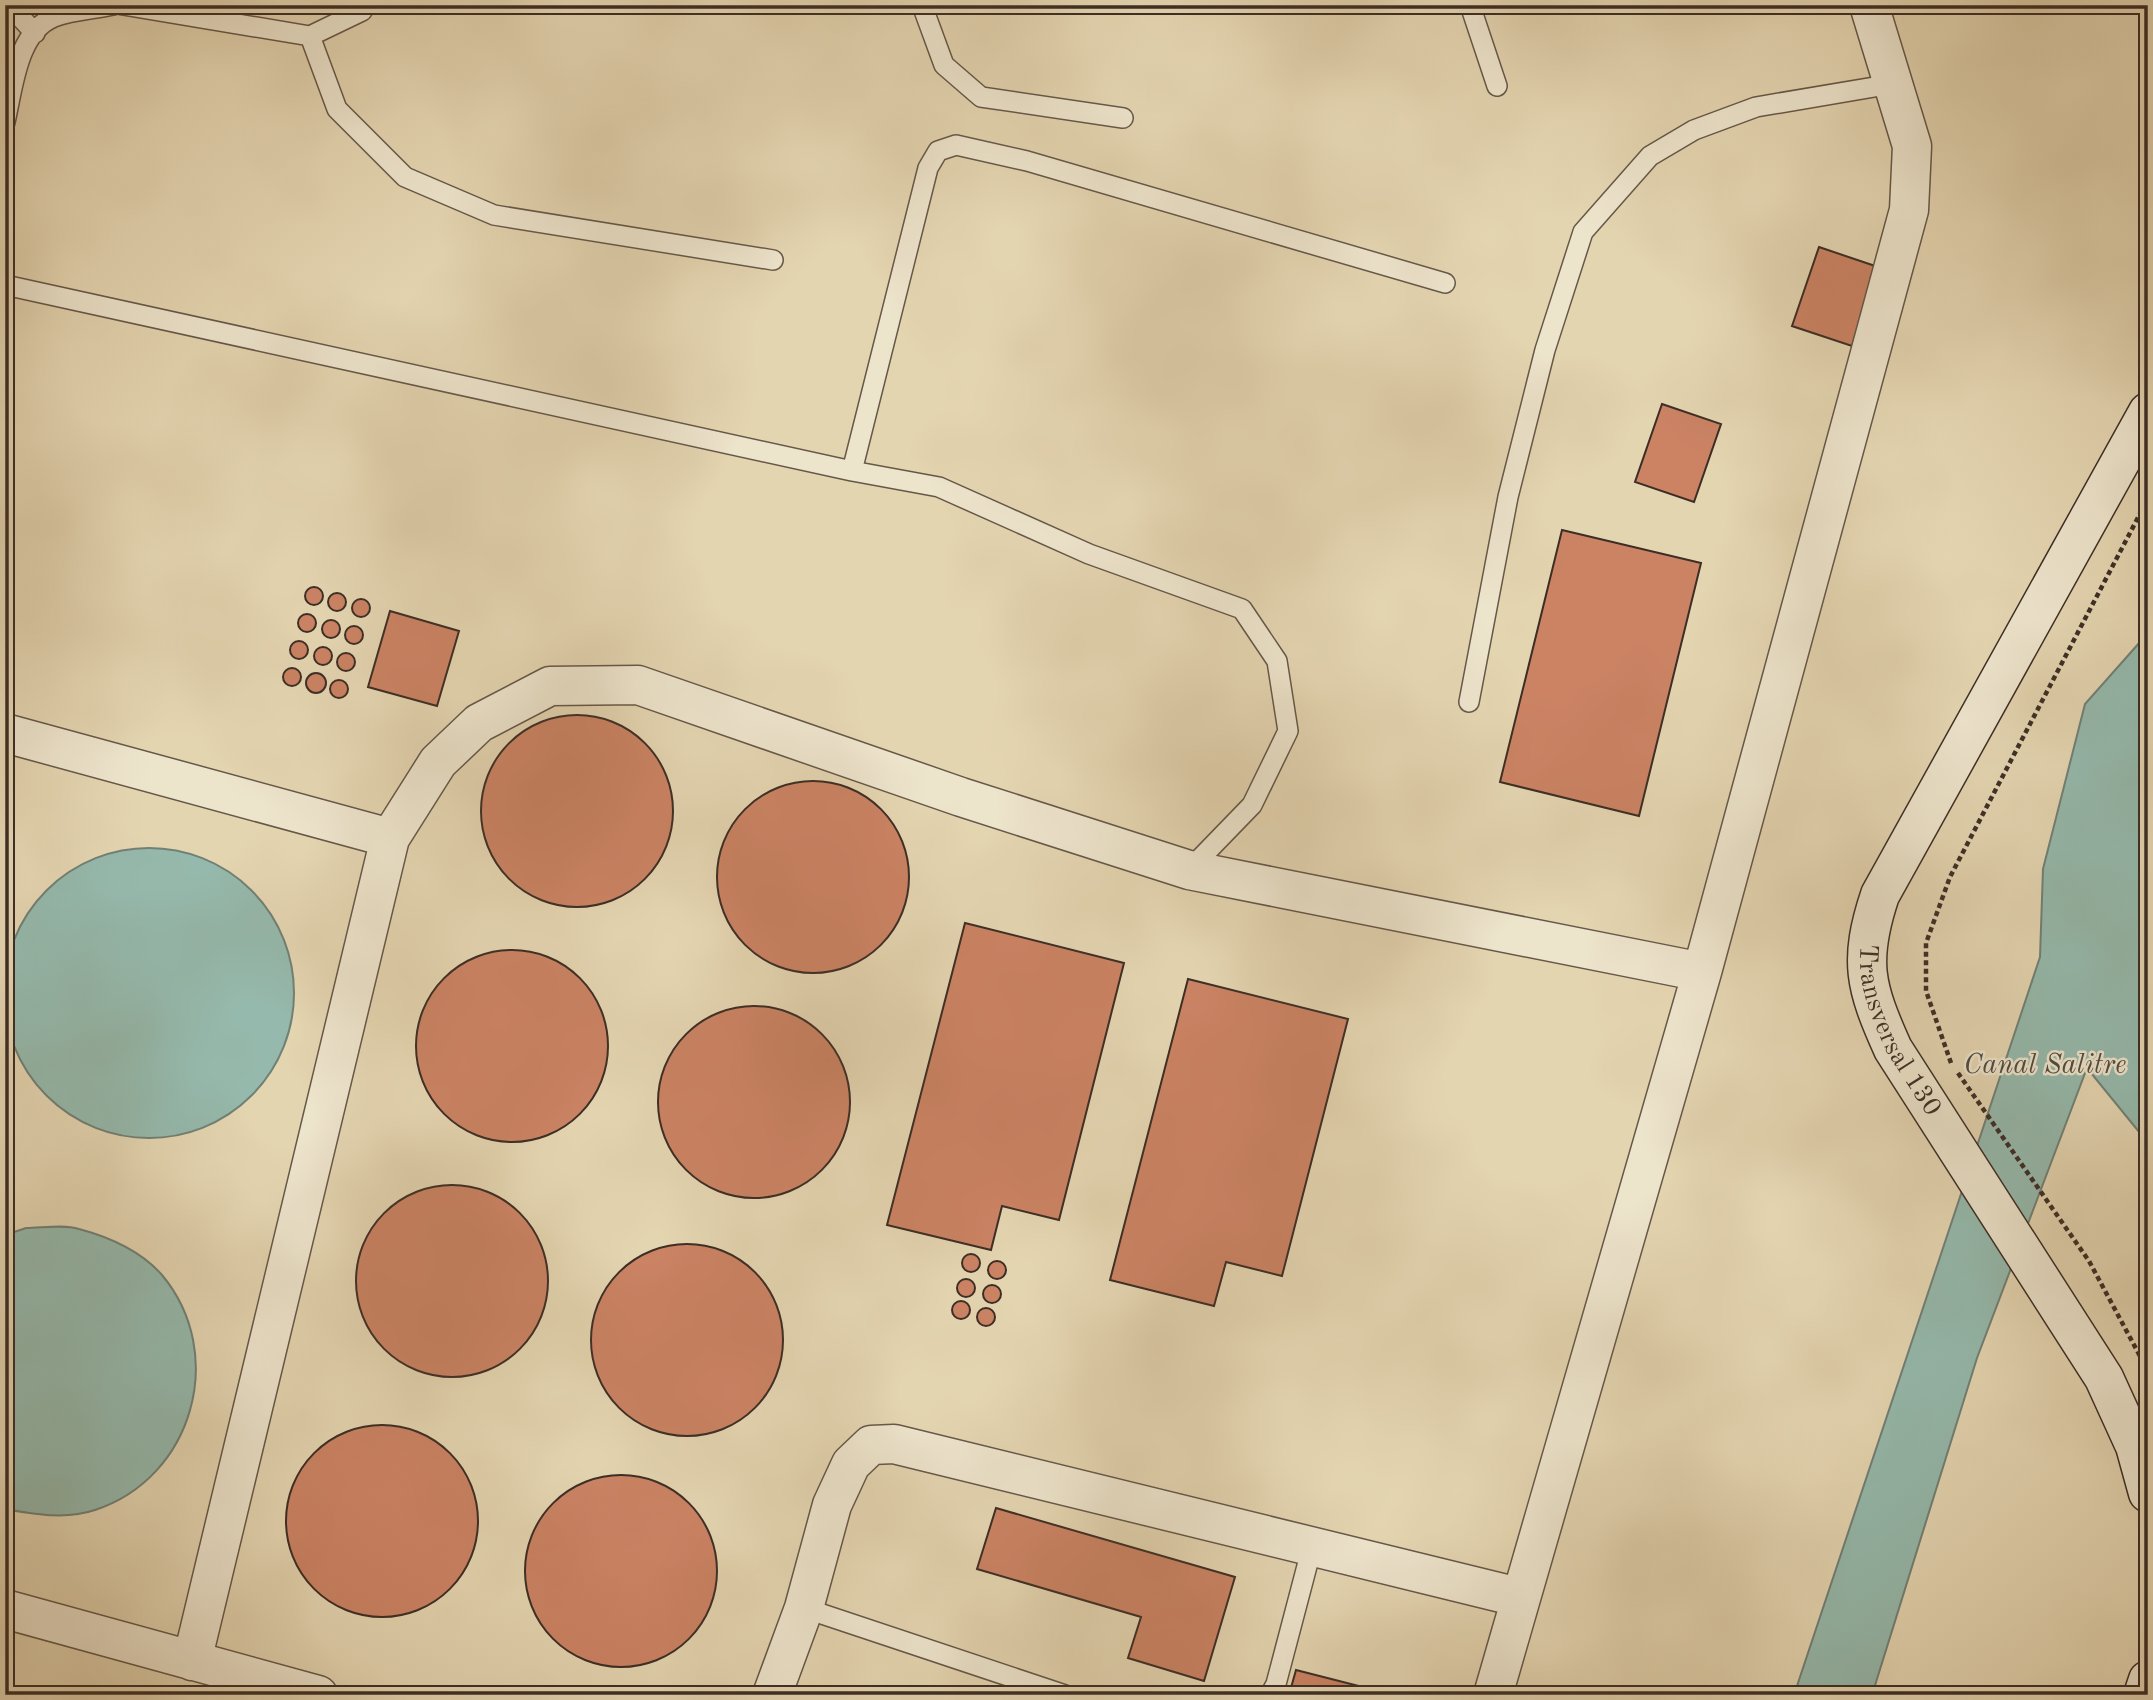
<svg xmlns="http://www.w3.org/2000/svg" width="2153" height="1700" font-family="'Old Standard TT',serif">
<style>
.water{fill:#95b9ac;stroke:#718176;stroke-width:2}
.building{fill:#cb8364;stroke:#3c2e26;stroke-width:2}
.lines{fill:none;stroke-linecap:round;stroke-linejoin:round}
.service-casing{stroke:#665849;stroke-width:22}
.minor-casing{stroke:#665849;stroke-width:41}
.secondary-casing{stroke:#3c2e26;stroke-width:41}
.path{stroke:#3c2e26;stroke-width:4.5;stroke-dasharray:5 3.5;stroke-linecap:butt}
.service{stroke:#ede4cc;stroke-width:19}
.minor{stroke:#ede4cc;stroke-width:38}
.secondary{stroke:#ede4cc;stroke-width:38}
.labels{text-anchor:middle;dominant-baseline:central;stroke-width:5;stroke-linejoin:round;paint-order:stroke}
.street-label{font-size:26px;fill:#3c2e26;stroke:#ede4cc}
.water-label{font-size:28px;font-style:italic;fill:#4e4a41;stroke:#ede4cc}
</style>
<rect width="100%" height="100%" fill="#e4d5b1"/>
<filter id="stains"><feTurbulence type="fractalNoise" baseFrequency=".00286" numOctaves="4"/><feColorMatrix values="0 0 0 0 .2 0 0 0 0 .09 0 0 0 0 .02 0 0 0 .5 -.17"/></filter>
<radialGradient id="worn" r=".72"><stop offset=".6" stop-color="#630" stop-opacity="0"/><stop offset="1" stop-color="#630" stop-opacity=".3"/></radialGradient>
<path class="water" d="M2148,633V1143L2087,1068L1977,1358L1872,1695H1794L2040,957L2043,869L2085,704Z
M4 993a145 145 0 1 1 290 0a145 145 0 1 1-290 0Z
M26,1228C42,1228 63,1224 79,1229C109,1237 141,1251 162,1275C228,1354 193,1478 95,1510C65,1520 35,1514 5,1509V1235Z"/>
<path class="building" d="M1819,247L1878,267L1852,346L1792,326Z
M1662,404L1721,424L1694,502L1635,482Z
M1562,530L1701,563L1639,816L1500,782Z
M305 596a9 9 0 1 1 18 0a9 9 0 1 1-18 0Z
M328 602a9 9 0 1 1 18 0a9 9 0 1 1-18 0Z
M352 608a9 9 0 1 1 18 0a9 9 0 1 1-18 0Z
M390,611L459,631L437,706L368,687Z
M298 623a9 9 0 1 1 18 0a9 9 0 1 1-18 0Z
M322 629a9 9 0 1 1 18 0a9 9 0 1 1-18 0Z
M345 635a9 9 0 1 1 18 0a9 9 0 1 1-18 0Z
M290 650a9 9 0 1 1 18 0a9 9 0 1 1-18 0Z
M314 656a9 9 0 1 1 18 0a9 9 0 1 1-18 0Z
M337 662a9 9 0 1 1 18 0a9 9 0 1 1-18 0Z
M283 677a9 9 0 1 1 18 0a9 9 0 1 1-18 0Z
M306 683a10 10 0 1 1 20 0a10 10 0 1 1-20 0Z
M330 689a9 9 0 1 1 18 0a9 9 0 1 1-18 0Z
M481 811a96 96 0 1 1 192 0a96 96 0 1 1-192 0Z
M717 877a96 96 0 1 1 192 0a96 96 0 1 1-192 0Z
M965,923L1124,963L1059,1220L1002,1206L991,1250L887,1225Z
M416 1046a96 96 0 1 1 192 0a96 96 0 1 1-192 0Z
M1188,979L1348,1019L1282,1276L1226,1262L1214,1306L1110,1280Z
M658 1102a96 96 0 1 1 192 0a96 96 0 1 1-192 0Z
M356 1281a96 96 0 1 1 192 0a96 96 0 1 1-192 0Z
M591 1340a96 96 0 1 1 192 0a96 96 0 1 1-192 0Z
M962 1263a9 9 0 1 1 18 0a9 9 0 1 1-18 0Z
M988 1270a9 9 0 1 1 18 0a9 9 0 1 1-18 0Z
M957 1288a9 9 0 1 1 18 0a9 9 0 1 1-18 0Z
M983 1294a9 9 0 1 1 18 0a9 9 0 1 1-18 0Z
M952 1310a9 9 0 1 1 18 0a9 9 0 1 1-18 0Z
M977 1317a9 9 0 1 1 18 0a9 9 0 1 1-18 0Z
M286 1521a96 96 0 1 1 192 0a96 96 0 1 1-192 0Z
M525 1571a96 96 0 1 1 192 0a96 96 0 1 1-192 0Z
M996,1508L1235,1577L1204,1681L1128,1658L1141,1617L977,1569Z
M1296,1670L1394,1695H1289Z"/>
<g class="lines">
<defs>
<path id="service" d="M9,5L35,33
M123,5L310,36L362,11L366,5
M922,5L944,65L981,97L1123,118
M1470,5L1497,86
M310,36L337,109L405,177L494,215L773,260
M5,122C13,88 17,32 54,17C72,10 95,9 113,5
M5,285L852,471
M1469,702L1508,497L1545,350L1583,232L1650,156L1694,130L1756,107L1892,84
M1189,870L1252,805L1288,731L1277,661L1242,609L1089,554L939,487L852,471L928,168L938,151L956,145L1027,161L1445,283
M804,1608L1065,1695
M1270,1695L1276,1684L1312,1547"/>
<path id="minor" d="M5,733L390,838L192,1661
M390,838L438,762L479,723L550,686L638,685L961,797L1189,870L1702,972
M5,1609L318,1695
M772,1695L804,1608L832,1505L851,1464L871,1445L894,1444L1518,1597
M1493,1695L1702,972L1909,210L1912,146L1869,5"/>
<g id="secondary">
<path id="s1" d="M2148,412L1880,895C1858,961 1865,987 1893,1049L2104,1378L2135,1446L2148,1493"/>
<path d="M2143,1695L2148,1680"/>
</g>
</defs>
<use href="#service" class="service-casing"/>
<use href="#minor" class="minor-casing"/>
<use href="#secondary" class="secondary-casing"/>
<path class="path" d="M1951,1063L1926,991V943L1950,877L2143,508
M1958,1073L2089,1261L2148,1371"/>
<use href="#service" class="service"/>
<use href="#minor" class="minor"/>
<use href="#secondary" class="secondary"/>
</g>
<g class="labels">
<g class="street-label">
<text stroke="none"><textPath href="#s1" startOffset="696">Transversal 130</textPath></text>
</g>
<g class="water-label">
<text x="2045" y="1066">Canal Salitre</text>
</g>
</g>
<rect width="2153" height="1700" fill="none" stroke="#e4d5b1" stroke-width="28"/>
<rect x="7" y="7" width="2139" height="1686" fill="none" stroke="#3c2e26" stroke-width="3.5"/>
<rect x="14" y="14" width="2125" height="1672" fill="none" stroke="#3c2e26" stroke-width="2"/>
<rect width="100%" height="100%" filter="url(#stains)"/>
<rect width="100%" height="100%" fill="url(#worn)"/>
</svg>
